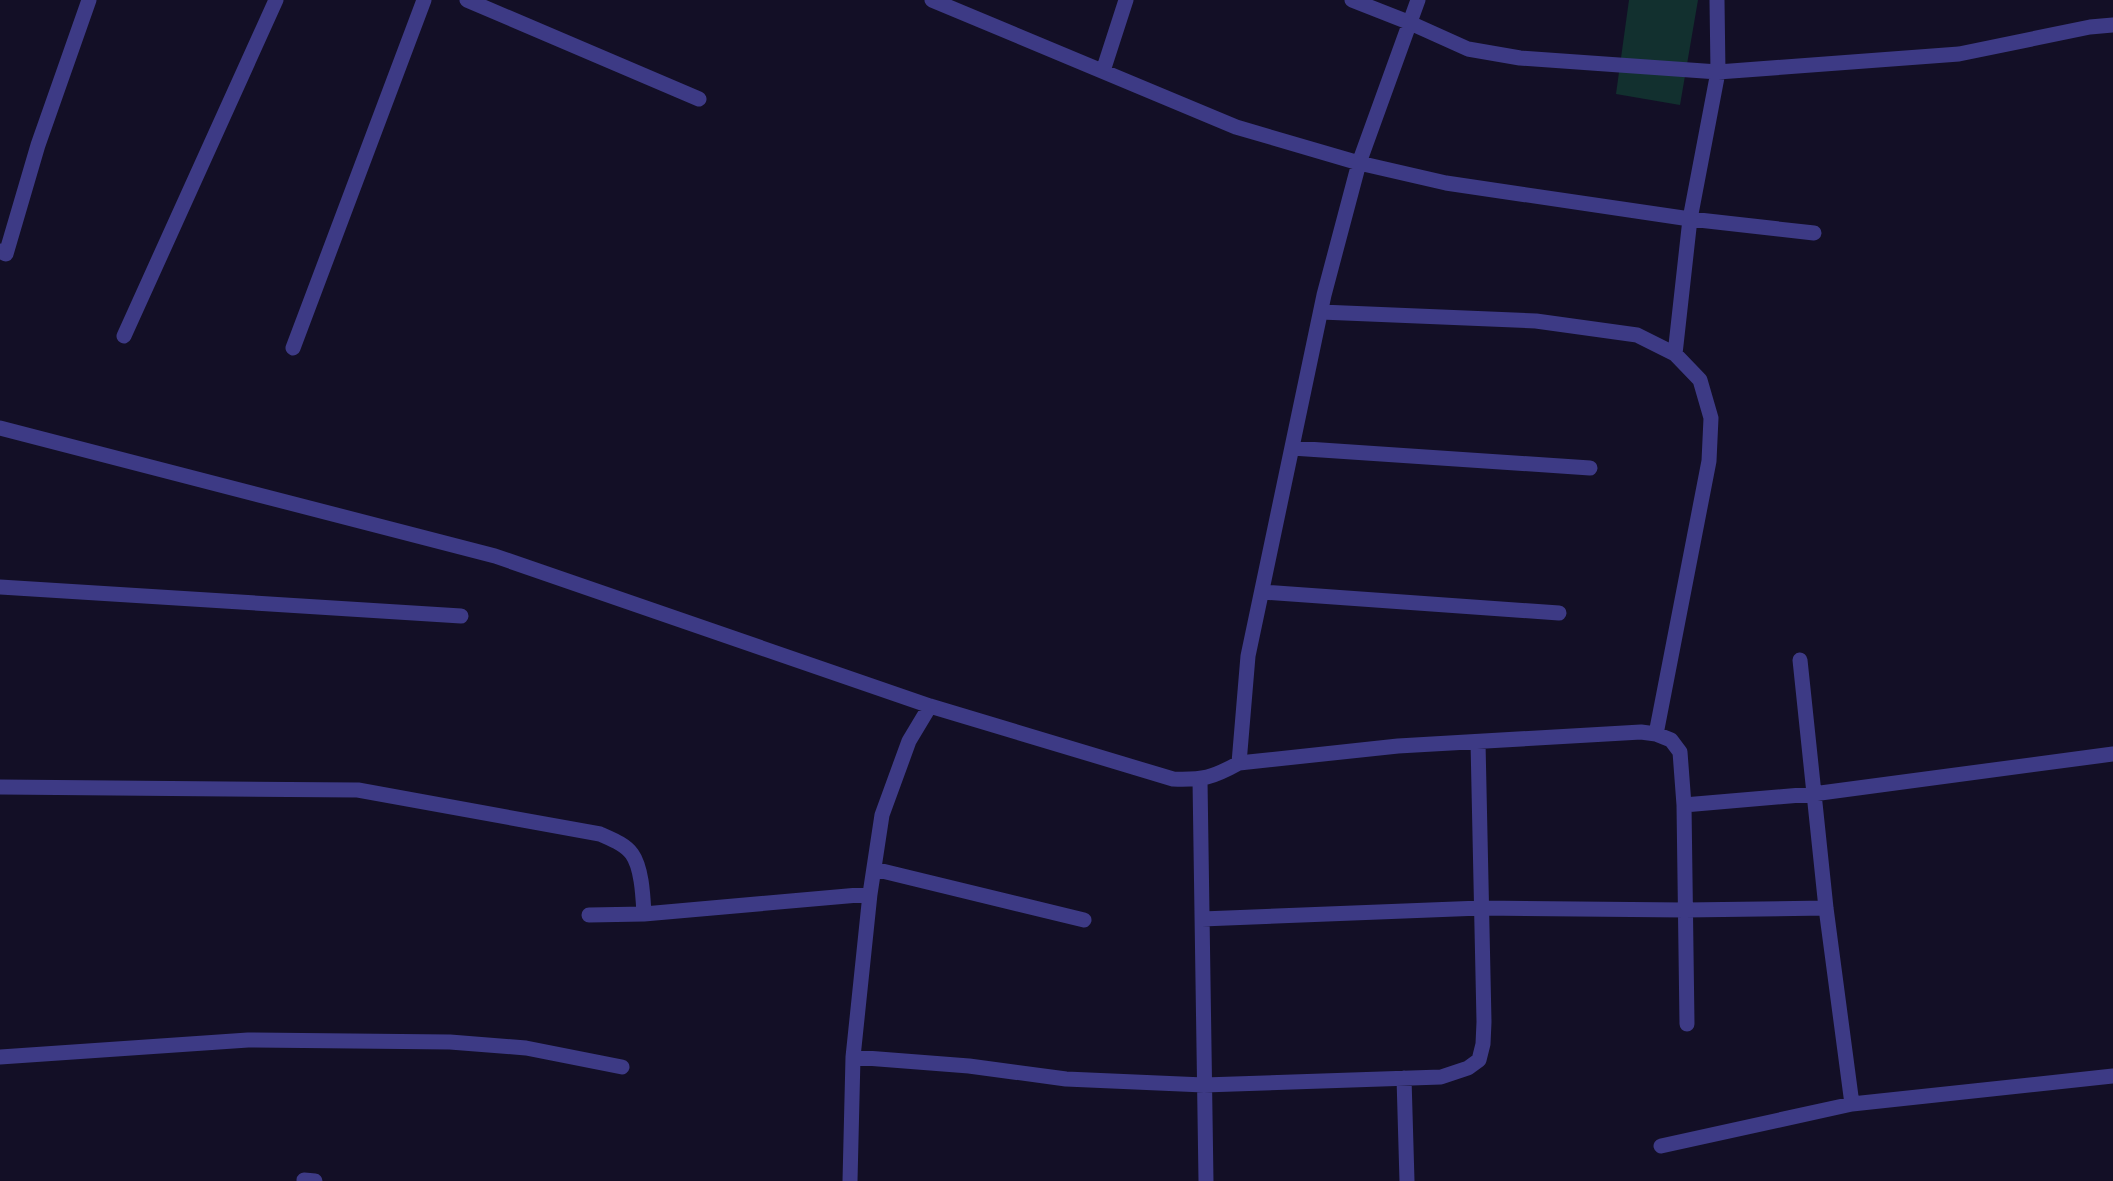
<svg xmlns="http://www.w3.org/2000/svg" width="2113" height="1181" font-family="Cabin,sans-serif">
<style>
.grass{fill:#12302f}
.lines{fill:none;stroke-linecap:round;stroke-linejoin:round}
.street{stroke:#3d3a85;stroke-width:15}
</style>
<rect width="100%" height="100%" fill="#130f26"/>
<path class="grass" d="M1629,0H1698L1680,105L1616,94Z"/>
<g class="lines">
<path class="street" d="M467,0L699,99
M932,0L1236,127L1359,163L1418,0
M1352,0L1408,22L1468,49L1520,58L1718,72L1690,219L1675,354
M1717,0L1718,72L1959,54L2090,27L2113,25
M1103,71L1126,0
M0,251L6,254L38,145L89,0
M1321,312L1536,321L1637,335L1675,354L1700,380L1711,418L1709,461L1656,734
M124,336L276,0
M293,348L424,0
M0,428L495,556L930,706L1173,779C1203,780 1212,778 1239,763L1398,746L1641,732L1656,734L1671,740L1680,752L1684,805L1687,1024
M1292,448L1590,468
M0,587L461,616
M1262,592L1559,613
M1800,660L1826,908L1852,1104
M1239,763L1248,656L1324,295L1359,163L1446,183L1690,219L1814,233
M1200,780L1206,1181
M0,787L358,790L600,834C611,839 625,844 632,854C642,868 643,897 644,914
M1684,805L1813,794L2113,754
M874,869L1084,920
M589,915L644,914L870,894
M1202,919L1481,908L1685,910L1826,908
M0,1057L248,1040L450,1042L526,1048L622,1067
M853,1057L969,1066L1066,1079L1204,1085L1441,1077L1468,1068L1479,1060L1483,1044L1484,1022L1478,742
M1404,1078L1407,1181
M1661,1146L1852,1104L2113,1076
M304,1180L315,1181
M850,1181L853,1057L870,894L882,815L909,741L930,706"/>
</g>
</svg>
